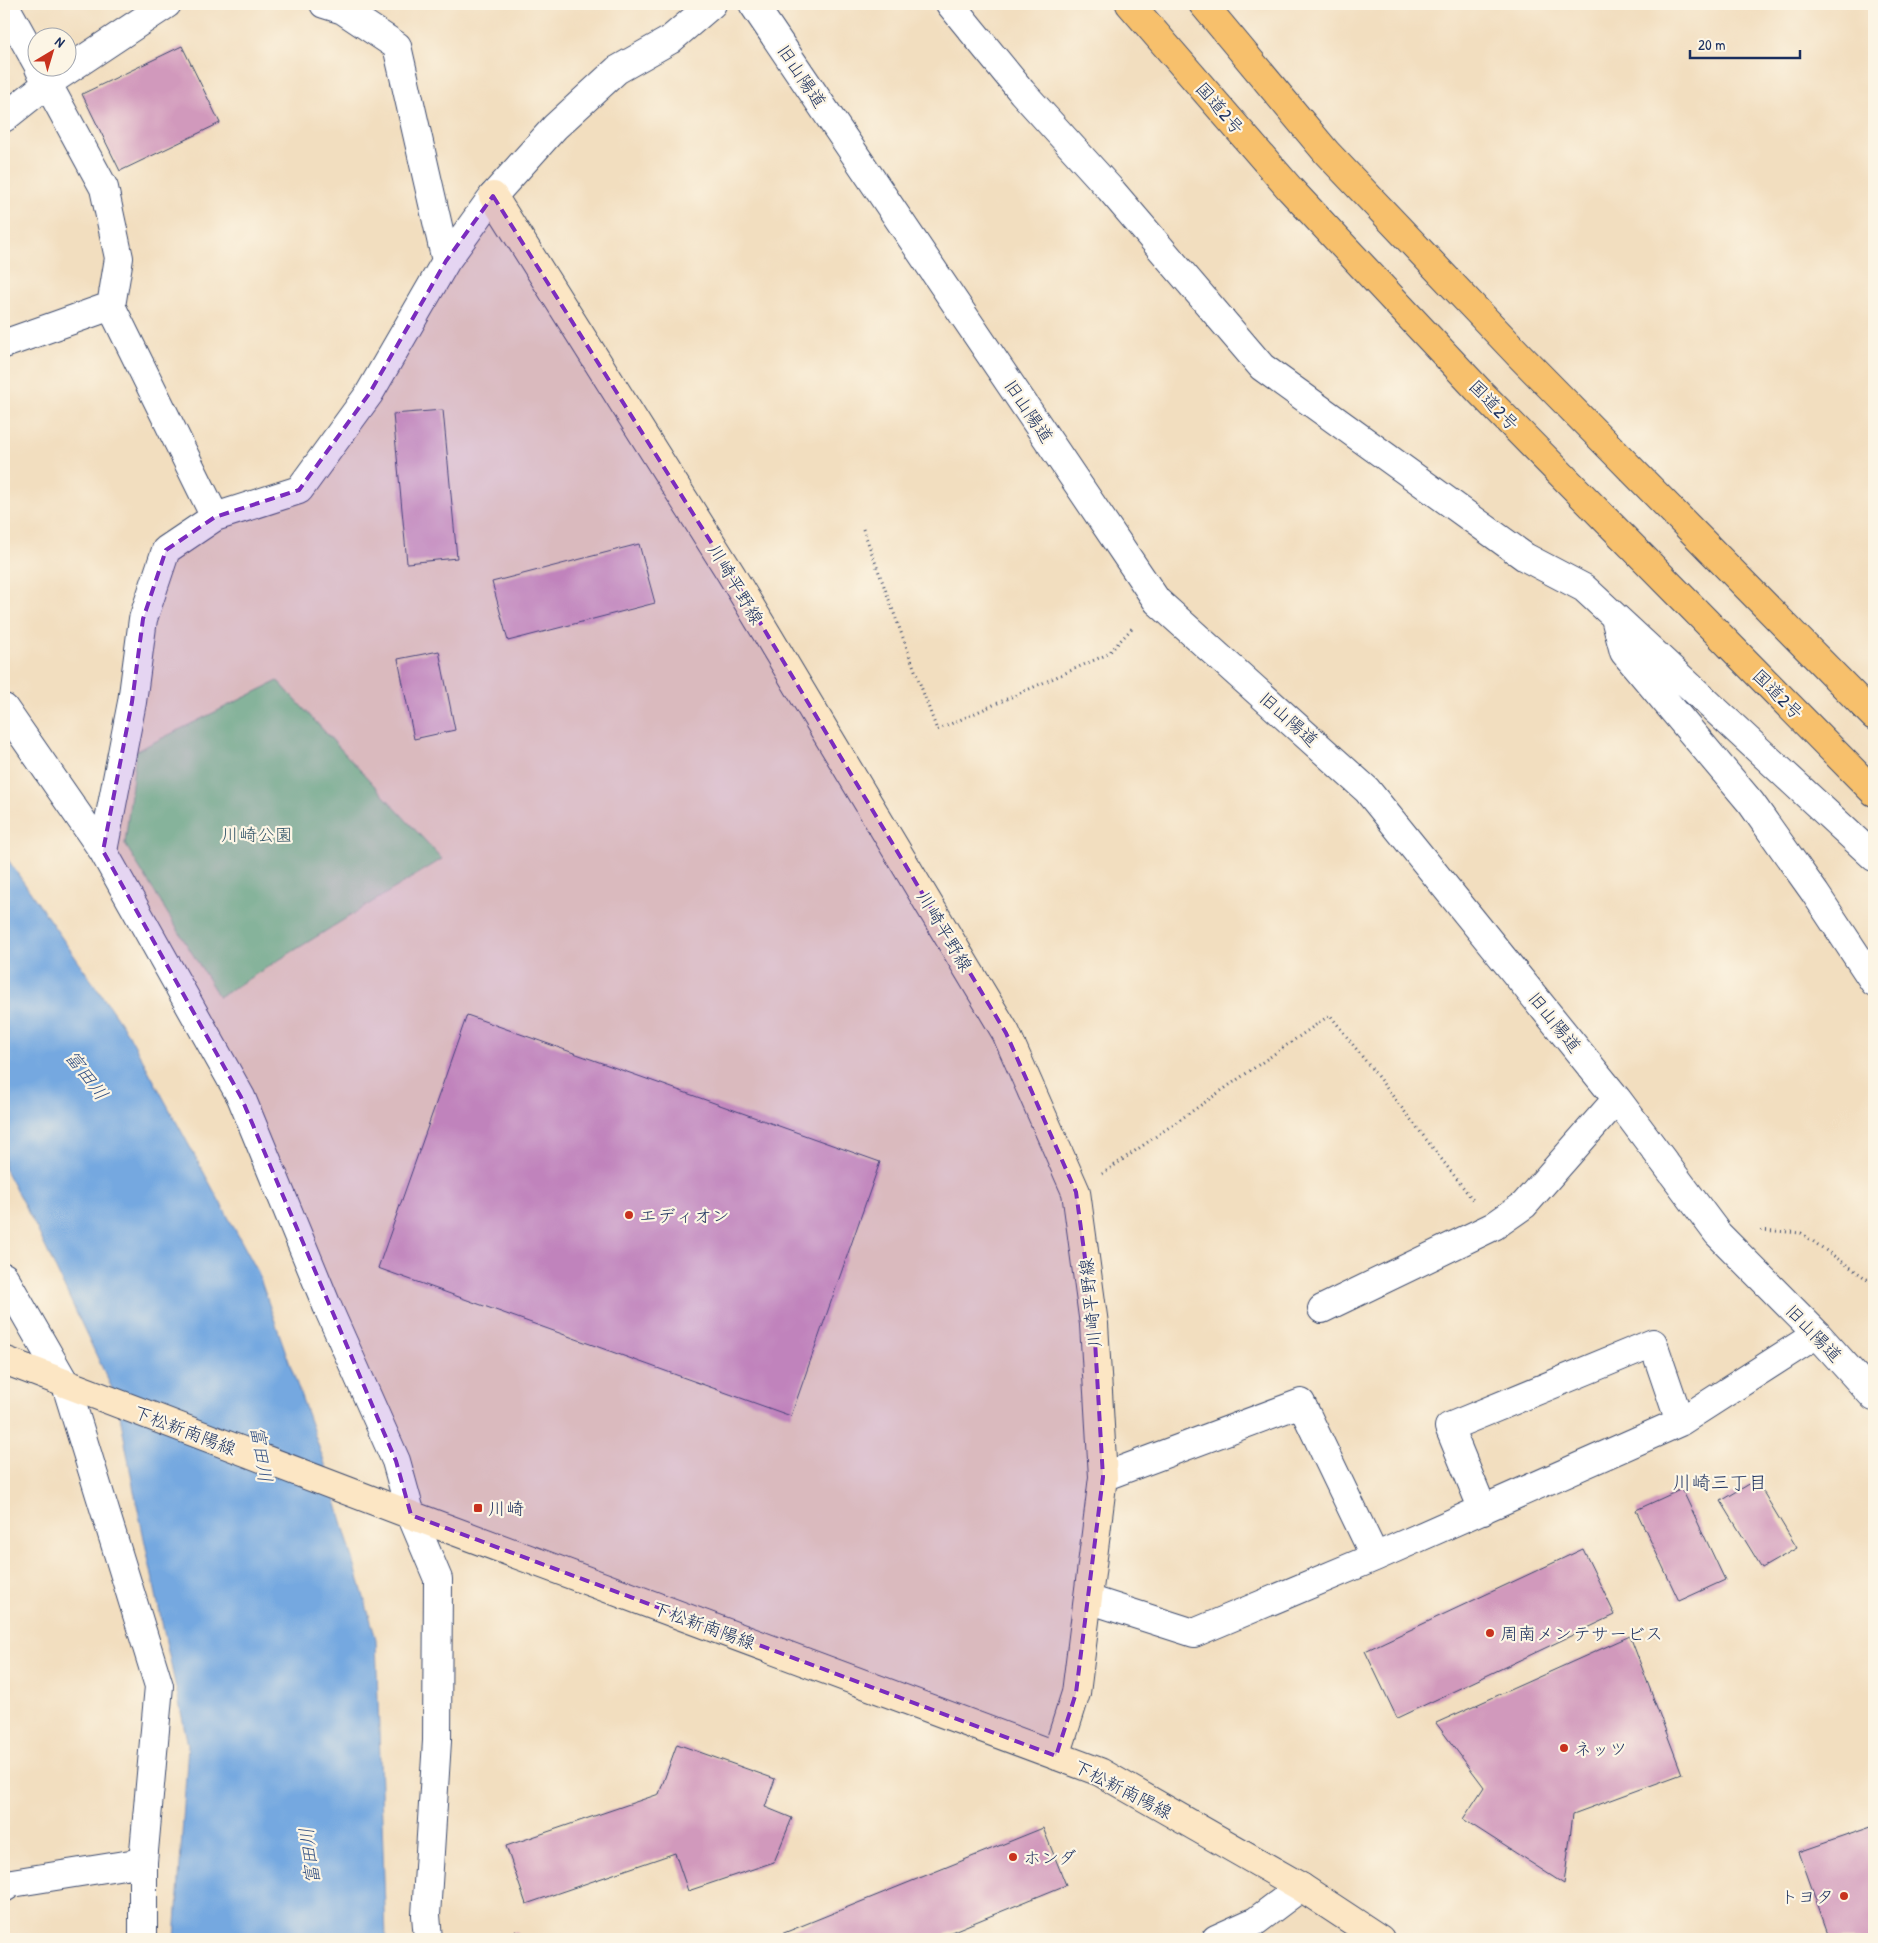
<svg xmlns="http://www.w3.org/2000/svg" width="1878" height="1943" font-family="'Patrick Hand','Klee One',sans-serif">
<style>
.green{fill:#89d593;stroke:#528278}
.water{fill:#74a8e0;stroke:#486c9f}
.building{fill:#d199bc}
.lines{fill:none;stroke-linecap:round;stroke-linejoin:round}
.street-casing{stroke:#3b496d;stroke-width:30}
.secondary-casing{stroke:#3b496d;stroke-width:30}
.highway-casing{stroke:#3b496d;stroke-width:30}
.path{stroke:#3b496d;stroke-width:3;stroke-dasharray:1 4;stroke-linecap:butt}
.street{stroke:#fff;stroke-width:28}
.secondary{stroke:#fce6c4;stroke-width:28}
.highway{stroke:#f7c06c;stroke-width:28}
.marked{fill:#7b2cbf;fill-opacity:0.2;stroke:#7b2cbf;stroke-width:4;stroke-dasharray:10 6;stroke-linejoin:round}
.poi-dot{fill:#c8321e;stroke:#fcf5e5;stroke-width:2}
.labels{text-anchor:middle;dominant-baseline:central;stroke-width:4.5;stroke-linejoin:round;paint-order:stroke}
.street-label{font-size:18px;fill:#1b2f5e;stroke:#fcf5e5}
.park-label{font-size:18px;fill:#36586b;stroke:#fcf5e5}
.poi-label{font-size:18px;fill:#1b2f5e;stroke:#fcf5e5;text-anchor:start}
.water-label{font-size:19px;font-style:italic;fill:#365385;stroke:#fcf5e5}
.neighbourhood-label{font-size:19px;fill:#1b2f5e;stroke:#fcf5e5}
</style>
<rect width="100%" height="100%" fill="#fcf5e5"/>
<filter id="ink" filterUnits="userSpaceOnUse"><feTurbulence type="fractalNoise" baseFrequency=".02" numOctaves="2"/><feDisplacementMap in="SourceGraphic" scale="10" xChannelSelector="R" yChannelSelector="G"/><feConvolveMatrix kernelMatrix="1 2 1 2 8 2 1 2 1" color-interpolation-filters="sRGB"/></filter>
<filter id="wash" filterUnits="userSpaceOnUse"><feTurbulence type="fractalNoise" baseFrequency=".0096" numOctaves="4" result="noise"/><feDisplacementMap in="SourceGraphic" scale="20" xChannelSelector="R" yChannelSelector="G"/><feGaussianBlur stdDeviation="1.12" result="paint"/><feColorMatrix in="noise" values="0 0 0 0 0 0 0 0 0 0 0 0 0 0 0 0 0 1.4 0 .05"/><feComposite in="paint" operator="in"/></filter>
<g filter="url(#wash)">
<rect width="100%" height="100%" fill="#f2debf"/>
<path class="green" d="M278,681L442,859L219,997L125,844L136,751Z"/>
<path class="water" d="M4,854L129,1035L257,1270L328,1473L376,1639L386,1939H175L188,1745L134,1491L117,1399L36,1227L4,1168Z"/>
<g id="blocks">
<path class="building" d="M182,46L220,123L120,171L82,94Z
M443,410L457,558L407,563L393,414Z
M639,544L655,603L508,641L492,582Z
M439,651L455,730L414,739L398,659Z
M467,1015L880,1162L791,1416L378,1268Z
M1756,1480L1797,1548L1762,1568L1721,1501Z
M1682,1489L1725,1580L1679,1601L1636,1510Z
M1583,1549L1615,1615L1397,1718L1365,1651Z
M1630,1636L1682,1774L1573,1814L1564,1884L1463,1819L1484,1787L1436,1723Z
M677,1744L775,1779L765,1807L792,1818L774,1862L688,1891L675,1853L526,1904L506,1846L659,1794Z
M1874,1826V1939H1830L1799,1852Z
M1043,1828L1066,1885L934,1939H769Z
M516,1931L519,1939H497Z"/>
</g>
</g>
<g filter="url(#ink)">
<use href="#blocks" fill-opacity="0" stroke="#3b496d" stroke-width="1"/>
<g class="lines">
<defs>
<path id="street" d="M4,4L38,65
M324,4L343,10L397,46L446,261
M753,4L1157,601L1367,790L1617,1099L1718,1234L1817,1334L1874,1397
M950,4L1022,92L1110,189L1262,367L1525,557L1584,588L1874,857
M39,68L104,188L119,258L111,306L215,517
M4,118L48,83L167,4
M4,344L111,306
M1615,618L1624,652L1751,803L1815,893L1874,982
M4,708L103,851L241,1097L327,1306L396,1461L411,1515L438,1579L437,1741L426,1915L428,1939
M103,851L132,702L143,619L166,550L215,517L299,490L369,394L446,261L493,196L555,127L617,70L670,40L712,4
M4,1277L66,1385L159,1686L143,1862V1939
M1322,1309L1494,1226L1524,1205L1617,1099
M1103,1477L1301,1403L1375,1557
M1483,1510L1449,1427L1653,1343L1680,1422
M1088,1599L1194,1633L1375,1557L1680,1422L1817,1334
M4,1888L12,1883L143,1862
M1216,1939L1256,1921L1301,1887"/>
<path id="secondary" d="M493,196L731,574L1006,1033L1076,1192L1094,1324L1103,1477L1076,1693L1056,1756
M4,1360L411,1515L1100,1772L1301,1887L1380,1939"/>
<path id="highway" d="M1130,4L1290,189L1482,394L1874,792
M1203,4L1327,153L1520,356L1874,716"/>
</defs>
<use href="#street" class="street-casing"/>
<use href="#secondary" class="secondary-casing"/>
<use href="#highway" class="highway-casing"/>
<path class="path" d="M863,529L937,730L1108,654L1134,626
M1102,1174L1330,1015L1473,1200
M1761,1230L1801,1233L1874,1284"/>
<use href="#street" class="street"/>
<use href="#secondary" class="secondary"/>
<use href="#highway" class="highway"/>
</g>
</g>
<path class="marked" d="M493,196L731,574L1006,1033L1076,1192L1094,1324L1103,1477L1076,1693L1056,1756L411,1515L396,1461L241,1097L103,851L132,702L143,619L166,550L215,517L299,490L369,394L446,261Z"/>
<g class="poi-dot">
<circle cx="629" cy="1215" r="5"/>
<rect x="473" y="1503" width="10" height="10" rx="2.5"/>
<circle cx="1490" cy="1633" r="5"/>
<circle cx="1564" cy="1748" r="5"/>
<circle cx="1013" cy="1857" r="5"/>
<circle cx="1844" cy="1896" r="5"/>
</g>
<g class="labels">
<g class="street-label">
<text transform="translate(802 76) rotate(56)">旧山陽道</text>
<text transform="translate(1220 108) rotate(49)">国道2号</text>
<text transform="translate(1494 405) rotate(46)">国道2号</text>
<text transform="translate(1029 411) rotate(56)">旧山陽道</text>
<text transform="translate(736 584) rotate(59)">川崎平野線</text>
<text transform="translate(1778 694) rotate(45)">国道2号</text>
<text transform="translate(1289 719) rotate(42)">旧山陽道</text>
<text transform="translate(945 931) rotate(59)">川崎平野線</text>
<text transform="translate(1555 1022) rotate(51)">旧山陽道</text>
<text transform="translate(1090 1303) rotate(-96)">川崎平野線</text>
<text transform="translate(1814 1333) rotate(46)">旧山陽道</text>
<text transform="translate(185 1430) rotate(21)">下松新南陽線</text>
<text transform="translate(704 1625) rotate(20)">下松新南陽線</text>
<text transform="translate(1123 1789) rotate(27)">下松新南陽線</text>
</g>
<g class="park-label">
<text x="257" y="834">川崎公園</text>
</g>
<g class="poi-label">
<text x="639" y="1215">エディオン</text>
<text x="488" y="1508">川崎</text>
<text x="1500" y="1633">周南メンテサービス</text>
<text x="1574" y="1748">ネッツ</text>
<text x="1023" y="1857">ホンダ</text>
<text x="1834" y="1896" text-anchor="end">トヨタ</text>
</g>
<g class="water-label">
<text transform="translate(87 1075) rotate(53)">富田川</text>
<text transform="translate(262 1454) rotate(81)">富田川</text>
<text transform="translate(309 1856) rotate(-97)">富田川</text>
</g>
<g class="neighbourhood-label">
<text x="1720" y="1482">川崎三丁目</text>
</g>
</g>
<rect width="1878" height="1943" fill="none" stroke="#fcf5e5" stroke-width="20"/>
<g transform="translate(52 52) rotate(38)"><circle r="24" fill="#fcf5e5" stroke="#a2a6af"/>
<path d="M0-4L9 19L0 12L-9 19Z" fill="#c8321e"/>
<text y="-8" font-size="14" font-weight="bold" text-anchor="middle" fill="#1b2f5e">N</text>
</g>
<path d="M1690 50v8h110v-8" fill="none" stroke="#1b2f5e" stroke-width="2.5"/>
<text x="1698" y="50" font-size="15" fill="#1b2f5e" stroke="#fcf5e5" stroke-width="4" paint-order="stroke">20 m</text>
</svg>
